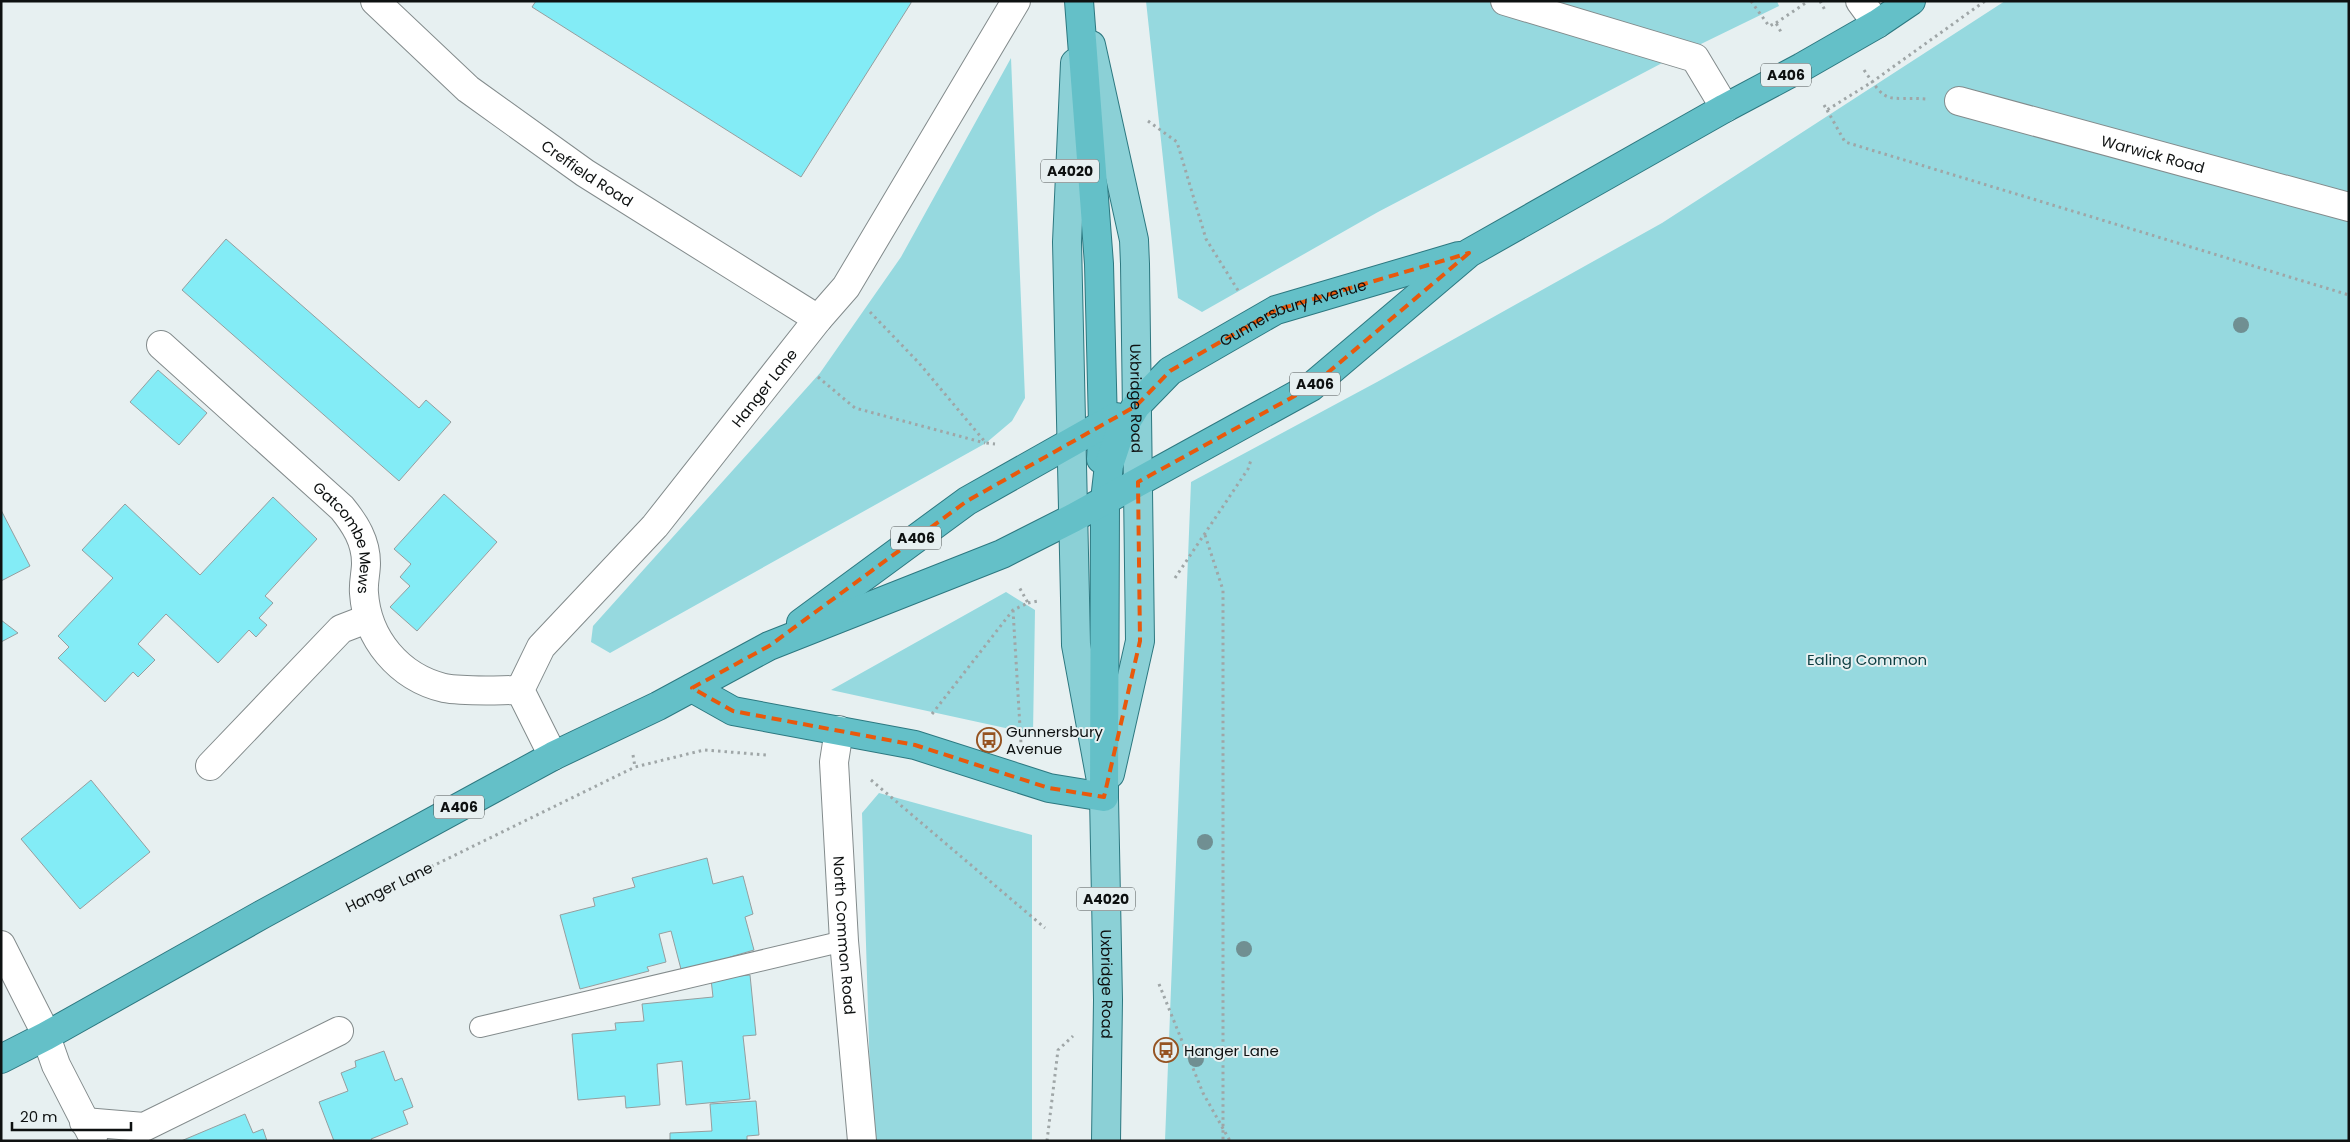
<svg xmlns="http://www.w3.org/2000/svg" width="2350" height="1142" font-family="Poppins,sans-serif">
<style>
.green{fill:#96d9df}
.building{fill:#83ecf6;stroke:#959e9f}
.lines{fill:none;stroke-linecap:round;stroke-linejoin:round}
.service-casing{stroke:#838b8c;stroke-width:22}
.minor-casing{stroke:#838b8c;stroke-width:30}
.tertiary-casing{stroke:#838b8c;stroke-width:30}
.primary-casing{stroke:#2d7880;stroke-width:30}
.trunk-casing{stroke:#2d7880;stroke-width:30}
.path{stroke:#9fa6a7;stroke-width:3;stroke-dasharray:2.5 4;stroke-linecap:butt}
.service{stroke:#fff;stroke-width:20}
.minor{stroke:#fff;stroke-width:28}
.tertiary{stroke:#fff;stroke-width:28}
.primary{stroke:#8bd0d6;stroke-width:28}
.trunk{stroke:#64c0c8;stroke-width:28}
.tree{fill:#708f92}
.marked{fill:none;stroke:#e8590c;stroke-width:4;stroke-dasharray:10 6;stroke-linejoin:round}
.labels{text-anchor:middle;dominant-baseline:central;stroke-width:4;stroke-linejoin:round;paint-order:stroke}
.shield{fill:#e7f0f1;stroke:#4f5454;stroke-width:1}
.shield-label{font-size:14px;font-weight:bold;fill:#0e1111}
.street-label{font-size:15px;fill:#0e1111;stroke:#e7f0f1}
.park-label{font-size:15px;fill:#0e4044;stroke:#e7f0f1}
.poi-label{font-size:15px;fill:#0e1111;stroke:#e7f0f1;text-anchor:start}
</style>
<rect width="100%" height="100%" fill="#e7f0f1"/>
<path class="green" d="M1146,1H1777L1779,6L1666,61L1378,212L1202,312L1178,298Z
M2005,1H2349V1141H1165L1191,482L1377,382L1662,223Z
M1011,58L1025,398L1012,421L986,443L610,653L591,642L593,626L820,373L901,257Z
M1006,592L1035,610L1033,734L831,690Z
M879,793L1032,835V1141H872L862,813Z"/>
<path class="building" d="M536,1H911V3L801,177L532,7Z
M226,239L419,408L426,400L451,422L399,481L182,290Z
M158,370L207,413L179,445L130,402Z
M444,494L497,542L417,631L390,607L410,586L400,577L411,564L394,549Z
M273,497L317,539L265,596L273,603L259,618L267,625L256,637L249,630L218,663L166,614L138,644L155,660L138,677L133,672L105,702L58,658L69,647L58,636L113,578L82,550L125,504L200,575Z
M1,510L30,566L1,581Z
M1,620L18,633L1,642Z
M91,780L150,852L80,909L21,839Z
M707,858L713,884L743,876L753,914L745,917L754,950L730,957L731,960L682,973L671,931L659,934L666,962L647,967L649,971L580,989L560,915L595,906L593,898L635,887L632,878Z
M750,975L756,1035L743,1036L750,1099L686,1105L682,1061L657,1064L660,1105L626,1108L625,1096L578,1100L572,1034L616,1030L615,1023L644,1021L642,1004L713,997L711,979Z
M384,1051L395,1081L402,1078L413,1107L403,1111L408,1124L371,1139L372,1141H334L319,1102L348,1091L341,1073L356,1067L355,1061Z
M756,1101L759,1135L747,1136V1141H670V1133L712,1131L710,1104Z
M245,1114L253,1133L263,1129L267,1141H181Z"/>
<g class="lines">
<defs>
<path id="service" d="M480,1027L844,941"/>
<g id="minor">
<path d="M1505,1L1695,58L1725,108"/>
<path d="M1860,1L1877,24"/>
<path id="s1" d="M1959,101L2349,207"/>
<path id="s2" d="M161,345L342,508C355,524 366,541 366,563C366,573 363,583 364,593C367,639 399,677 444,688C465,692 498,690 520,690"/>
<path id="s3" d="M839,730L834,762L844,941L862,1141"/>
<path d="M210,766L341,629L367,619"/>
<path d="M1,945L43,1028L56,1065L93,1137"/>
<path d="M84,1122L144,1127L339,1031"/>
</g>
<g id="tertiary">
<path id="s4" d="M375,1L468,89L585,173L818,319"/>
<path id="s5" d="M553,756L520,690L541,647L655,526L818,319L846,287L1016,1"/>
</g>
<g id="primary">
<path id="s6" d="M1091,45L1134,240L1135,264L1140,641L1110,774"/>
<path id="s7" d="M1075,63L1067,242L1075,598L1076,645L1104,797L1108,1000L1106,1141"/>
</g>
<g id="trunk">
<path d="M1079,1L1099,264L1103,425L1101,459"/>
<path d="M801,623L967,501L1116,417"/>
<path id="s8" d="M692,688L733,711L915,745L1049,788L1104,797L1105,500L1109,465L1120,432L1136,406L1170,371L1276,310L1459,256"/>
<path d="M1,1059L46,1036L263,914L553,756L658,706L769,646L1002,554L1073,518L1311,387L1469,253L1725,108L1802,67L1877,24L1911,1"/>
</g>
</defs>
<use href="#service" class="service-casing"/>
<use href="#minor" class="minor-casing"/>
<use href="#tertiary" class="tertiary-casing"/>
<use href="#primary" class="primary-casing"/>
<use href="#trunk" class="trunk-casing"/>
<path class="path" d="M1751,1L1769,26L1776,23L1781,32
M1820,1L1826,12
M1776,23L1807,2
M1864,70C1889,107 1885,96 1926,99
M1824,105L1827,110L1872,82L1985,1
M1827,110L1845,142L2349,295
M1148,121L1177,142L1206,239L1239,292
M870,312L919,363L986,443L995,444
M818,377L855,408L985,443
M1205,535L1223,590V1141
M1175,578L1248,469L1251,460
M1028,603L1038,601
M1013,610L1021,744
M932,714L1013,610L1028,603L1018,585
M633,755L635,767
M871,780L1045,928
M402,881L635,767L704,750L767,755
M1159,984L1203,1093L1230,1141
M1047,1141L1058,1050L1073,1036"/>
<use href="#service" class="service"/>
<use href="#minor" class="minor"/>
<use href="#tertiary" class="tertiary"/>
<use href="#primary" class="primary"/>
<use href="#trunk" class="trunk"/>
</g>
<g class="tree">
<circle cx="2241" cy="325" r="8"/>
<circle cx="1205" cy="842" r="8"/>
<circle cx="1244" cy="949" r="8"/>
<circle cx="1196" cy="1059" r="8"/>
</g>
<path class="marked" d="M1469,253L1311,387L1138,482L1140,641L1104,797L1049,788L915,745L733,711L692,688L769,646L967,501L1136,406L1170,371L1276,310Z"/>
<defs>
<symbol id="bus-ring" viewBox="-11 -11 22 22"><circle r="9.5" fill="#e7f0f1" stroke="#955321" stroke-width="1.5"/><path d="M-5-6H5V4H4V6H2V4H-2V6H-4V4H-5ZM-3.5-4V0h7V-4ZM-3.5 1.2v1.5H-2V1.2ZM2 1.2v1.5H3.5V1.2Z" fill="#955321"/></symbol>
</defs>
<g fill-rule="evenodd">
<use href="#bus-ring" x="975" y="726" width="28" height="28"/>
<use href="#bus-ring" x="1152" y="1036" width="28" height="28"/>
</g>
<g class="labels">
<g class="shield">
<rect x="1761" y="63.5" width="50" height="23" rx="4"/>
<rect x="1041" y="159.5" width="58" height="23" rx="4"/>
<rect x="1290" y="372.5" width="50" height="23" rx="4"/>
<rect x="891" y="526.5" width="50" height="23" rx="4"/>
<rect x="434" y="795.5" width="50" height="23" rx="4"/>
<rect x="1077" y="887.5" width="58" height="23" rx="4"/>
</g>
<g class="shield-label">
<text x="1786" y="75">A406</text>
<text x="1070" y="171">A4020</text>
<text x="1315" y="384">A406</text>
<text x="916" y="538">A406</text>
<text x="459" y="807">A406</text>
<text x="1106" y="899">A4020</text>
</g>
<g class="street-label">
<text stroke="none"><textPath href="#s1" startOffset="201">Warwick Road</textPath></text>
<text stroke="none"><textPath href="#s4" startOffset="274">Creffield Road</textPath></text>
<text stroke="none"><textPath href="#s8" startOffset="1012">Gunnersbury Avenue</textPath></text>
<text stroke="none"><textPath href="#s5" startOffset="464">Hanger Lane</textPath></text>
<text stroke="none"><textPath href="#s6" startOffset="358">Uxbridge Road</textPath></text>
<text stroke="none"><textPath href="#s2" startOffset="272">Gatcombe Mews</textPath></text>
<text transform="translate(389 887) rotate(-26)">Hanger Lane</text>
<text stroke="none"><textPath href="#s3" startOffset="206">North Common Road</textPath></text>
<text stroke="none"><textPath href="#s7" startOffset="924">Uxbridge Road</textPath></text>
</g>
<g class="park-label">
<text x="1867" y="659">Ealing Common</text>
</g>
<g class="poi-label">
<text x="1006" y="731">Gunnersbury<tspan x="1006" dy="17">Avenue</tspan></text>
<text x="1184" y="1050">Hanger Lane</text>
</g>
</g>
<rect width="2350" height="1142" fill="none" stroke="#0e1111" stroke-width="5"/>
<path d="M12 1122v8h119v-8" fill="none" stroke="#0e1111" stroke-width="2.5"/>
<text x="20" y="1122" font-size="15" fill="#0e1111" stroke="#e7f0f1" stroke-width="4" paint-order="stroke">20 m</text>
</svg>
